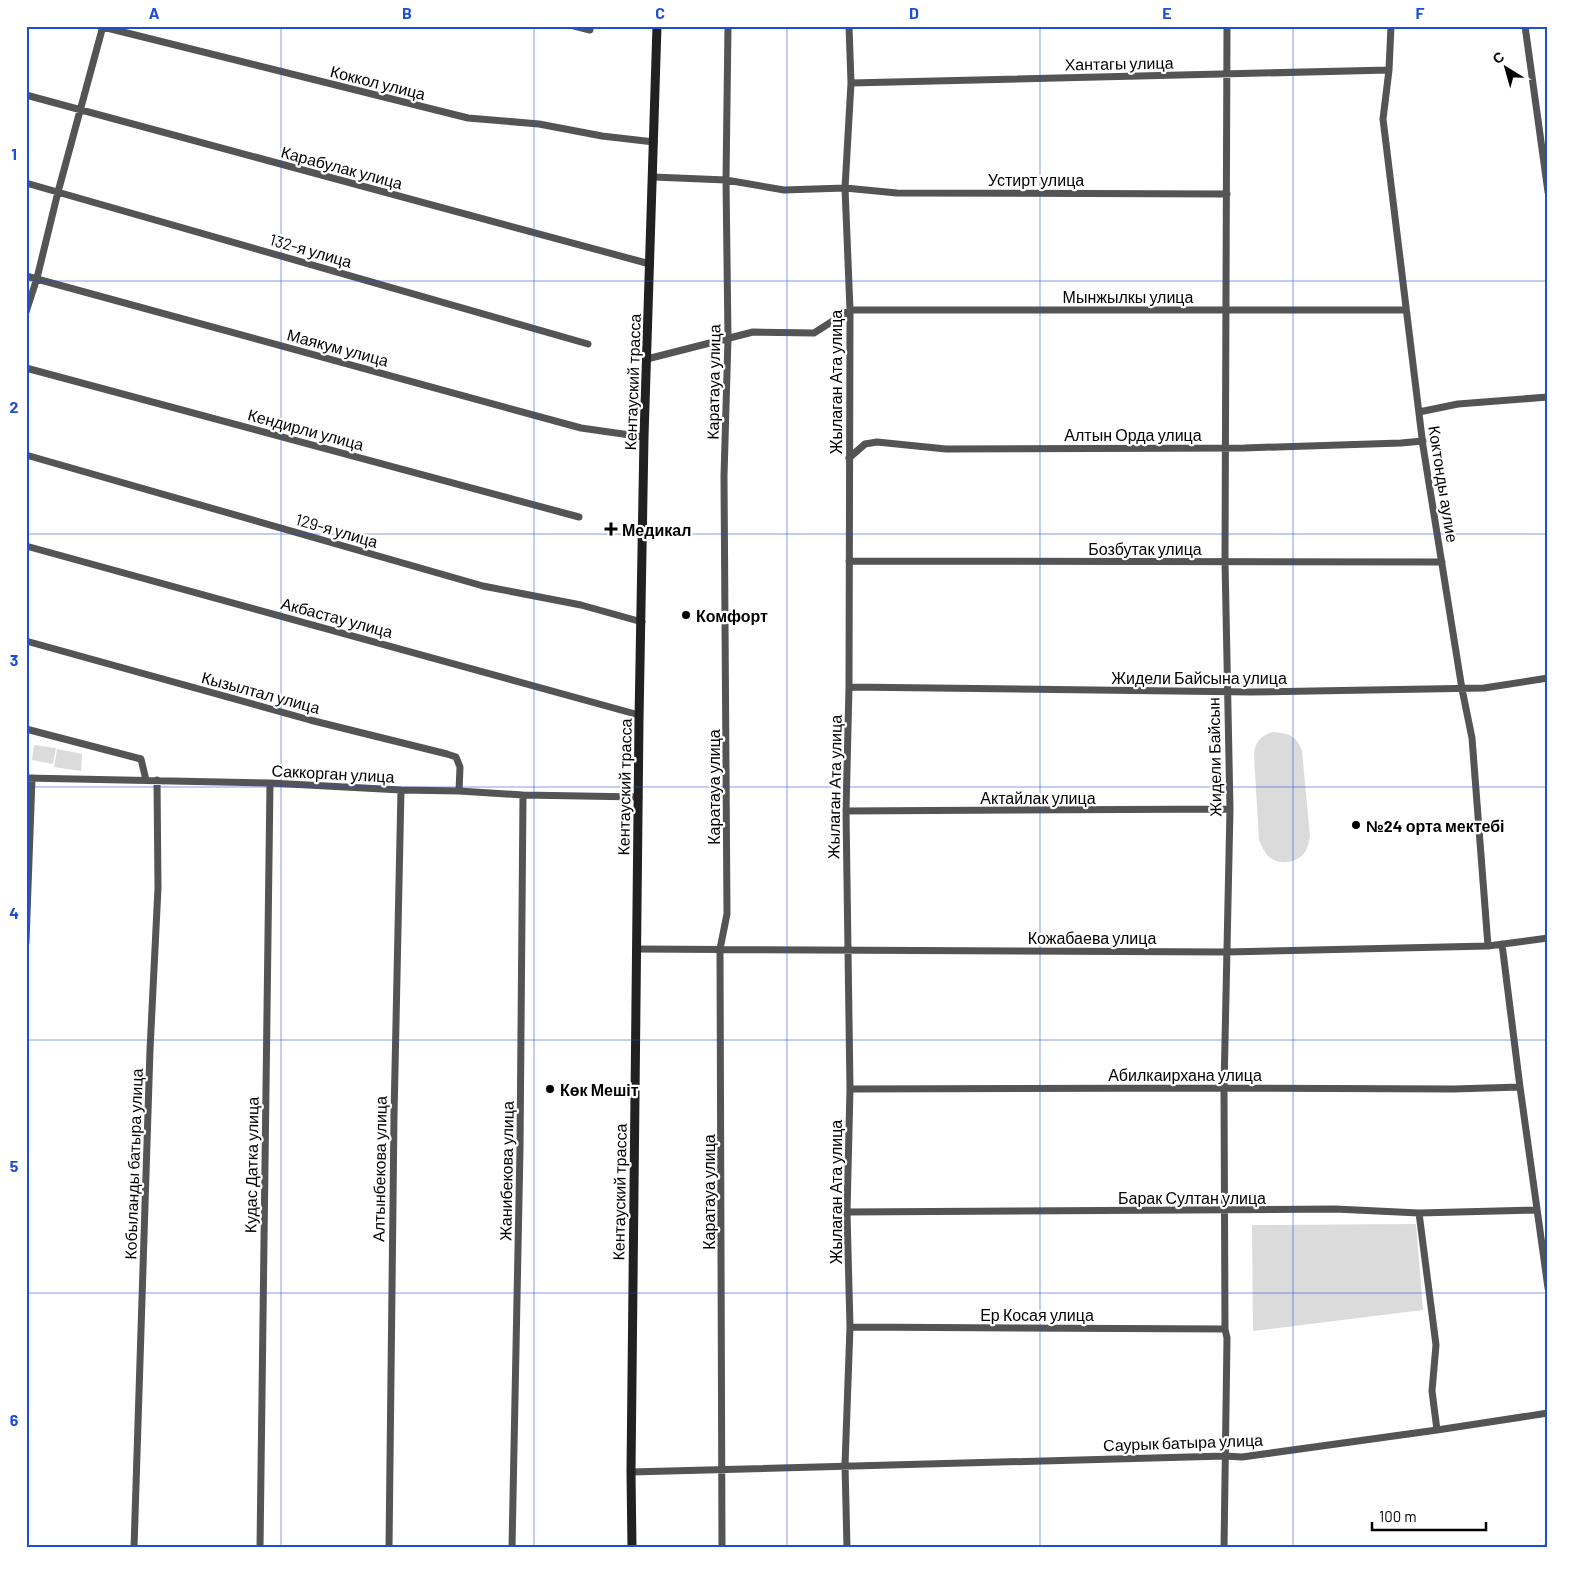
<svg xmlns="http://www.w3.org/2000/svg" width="1574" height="1574" font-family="Barlow,sans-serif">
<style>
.green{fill:#dbdbdb}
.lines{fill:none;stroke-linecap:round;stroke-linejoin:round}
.street{stroke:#545454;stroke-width:7}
.secondary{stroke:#212121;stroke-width:9}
.grid{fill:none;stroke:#1d4ed8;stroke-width:1;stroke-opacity:0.55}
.poi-dot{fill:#000;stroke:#fff;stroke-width:2}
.labels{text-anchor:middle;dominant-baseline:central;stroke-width:4.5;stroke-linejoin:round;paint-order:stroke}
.street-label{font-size:16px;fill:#000;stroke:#fff}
.poi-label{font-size:16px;font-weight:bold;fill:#000;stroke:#fff;text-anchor:start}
.neatline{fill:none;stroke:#1d4ed8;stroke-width:2}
.grid-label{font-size:16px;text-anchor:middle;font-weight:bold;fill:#1d4ed8}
</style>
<rect width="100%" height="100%" fill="#fff"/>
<path class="green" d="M1272,732C1288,733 1297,735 1302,751L1310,836C1309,839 1309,844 1307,848C1302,862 1281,867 1269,857C1264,852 1262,846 1259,840L1254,754C1255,742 1261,736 1272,732Z
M34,745L56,748L53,764L32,760Z
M57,749L82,754L81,771L54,767Z
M1416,1224L1423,1310L1253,1331L1252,1225Z"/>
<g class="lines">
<path class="street" d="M99,26L468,118L539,124L602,136L654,142
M574,26L590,30
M1391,26L1389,70L1383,119L1423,446L1462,689L1472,738L1488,946
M1525,26L1548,192
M851,83L1389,70
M26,95L650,264
M653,177L726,180L784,190L845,188L897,193L1227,194
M26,183L588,344
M26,276L581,428L644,437
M26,312L37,278L58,192L103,26
M647,359L753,332L814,333L850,310H1405
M26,368L579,517
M1419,412L1458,404L1548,397
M26,455L483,586L581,605L642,622
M849,458L865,444L877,442L946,449L1244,448L1401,443L1423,441
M26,546L639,715
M849,561L1442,562
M26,641L310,720L447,754L456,757L460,767L459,791
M849,687L1251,692L1484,688L1548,678
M26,729L141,759L146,780
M26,778L270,783L401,790L459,791L523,795L639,797
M846,811L1230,809
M26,942L32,778
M1502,944L1520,1087L1548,1288
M636,949L1226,952L1488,946L1548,938
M850,1089L1224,1088L1454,1089L1520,1087
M847,1212L1335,1209L1419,1213L1536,1210
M1419,1213L1436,1345L1432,1391L1437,1430
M850,1327L1225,1329
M631,1472L1225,1456L1242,1457L1437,1430L1548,1413
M134,1548L150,1050L158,888L157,780
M260,1548L270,783
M389,1548L394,1116L401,790
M512,1548L520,1149L523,795
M722,1548L720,949L727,914L724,476L728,338L726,180L728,26
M847,1548L845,1465L850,1327L847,1212L850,1089L846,811L849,687L850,310L845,188L851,83L849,26
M1224,1548L1227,1338L1225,1329L1224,1088L1230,809L1225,561L1227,26
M1546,1548L1548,1547"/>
<path class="secondary" d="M632,1548L631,1472L639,720L644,437L657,26"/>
</g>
<path class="grid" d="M281,26V1548M534,26V1548M787,26V1548M1040,26V1548M1293,26V1548M26,281H1548M26,534H1548M26,787H1548M26,1040H1548M26,1293H1548"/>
<g class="poi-dot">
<path d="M608.5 521.5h5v5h5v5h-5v5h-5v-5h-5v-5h5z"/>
<circle cx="686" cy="615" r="5"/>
<circle cx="1356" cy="825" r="5"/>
<circle cx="550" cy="1089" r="5"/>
</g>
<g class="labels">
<g class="street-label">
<text transform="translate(1119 63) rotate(-1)">Хантагы улица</text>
<text transform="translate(378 82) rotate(14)">Коккол улица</text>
<text transform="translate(342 167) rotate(15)">Карабулак улица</text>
<text x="1036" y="179">Устирт улица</text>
<text transform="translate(311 250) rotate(16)">132-я улица</text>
<text x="1128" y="296">Мынжылкы улица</text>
<text transform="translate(338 347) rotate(15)">Маякум улица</text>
<text transform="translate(632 382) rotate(-88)">Кентауский трасса</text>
<text transform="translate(713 382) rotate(-89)">Каратауа улица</text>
<text transform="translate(835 382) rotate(-90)">Жылаган Ата улица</text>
<text transform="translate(306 429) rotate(15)">Кендирли улица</text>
<text x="1133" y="434">Алтын Орда улица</text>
<text transform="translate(1444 484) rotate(81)">Коктонды аулие</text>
<text transform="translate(337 530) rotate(16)">129-я улица</text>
<text x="1145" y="548">Бозбутак улица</text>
<text transform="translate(337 617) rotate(15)">Акбастау улица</text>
<text x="1199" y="677">Жидели Байсына улица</text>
<text transform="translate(261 692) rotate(15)">Кызылтал улица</text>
<text transform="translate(1214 757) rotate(-91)">Жидели Байсын</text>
<text transform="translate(333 773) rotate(3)">Саккорган улица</text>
<text transform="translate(624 787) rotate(-89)">Кентауский трасса</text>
<text transform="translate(713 787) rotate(-90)">Каратауа улица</text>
<text transform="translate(834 787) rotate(-89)">Жылаган Ата улица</text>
<text x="1038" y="797">Актайлак улица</text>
<text x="1092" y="937">Кожабаева улица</text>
<text x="1185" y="1074">Абилкаирхана улица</text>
<text transform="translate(133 1164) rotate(-88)">Кобыланды батыра улица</text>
<text transform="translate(251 1165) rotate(-89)">Кудас Датка улица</text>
<text transform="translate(379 1169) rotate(-89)">Алтынбекова улица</text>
<text transform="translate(506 1171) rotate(-89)">Жанибекова улица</text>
<text transform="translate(619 1192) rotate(-89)">Кентауский трасса</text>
<text transform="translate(708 1192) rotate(-90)">Каратауа улица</text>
<text transform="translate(835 1192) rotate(-90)">Жылаган Ата улица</text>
<text x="1192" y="1197">Барак Султан улица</text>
<text x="1037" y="1314">Ер Косая улица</text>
<text transform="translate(1183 1442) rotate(-2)">Саурык батыра улица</text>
</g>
<g class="poi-label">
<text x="622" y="529">Медикал</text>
<text x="696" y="615">Комфорт</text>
<text x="1366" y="825">№24 орта мектебі</text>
<text x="560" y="1089">Көк Мешіт</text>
</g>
</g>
<rect width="1574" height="1574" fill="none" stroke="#ffffff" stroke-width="55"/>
<g transform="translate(1506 68) rotate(323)" stroke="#ffffff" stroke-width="4" paint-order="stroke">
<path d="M0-4L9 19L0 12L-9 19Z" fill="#000000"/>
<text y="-8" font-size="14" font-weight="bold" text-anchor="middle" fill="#000000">С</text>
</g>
<path d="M1372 1522v8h114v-8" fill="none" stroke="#000000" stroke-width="2.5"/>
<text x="1379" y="1522" font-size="15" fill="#000000" stroke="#ffffff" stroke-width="4" paint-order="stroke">100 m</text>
<rect x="28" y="28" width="1518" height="1518" class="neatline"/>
<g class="grid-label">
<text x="154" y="19">A</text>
<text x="407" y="19">B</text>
<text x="660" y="19">C</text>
<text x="914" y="19">D</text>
<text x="1167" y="19">E</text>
<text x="1420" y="19">F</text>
<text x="14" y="160">1</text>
<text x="14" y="413">2</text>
<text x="14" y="666">3</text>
<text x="14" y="919">4</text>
<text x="14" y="1172">5</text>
<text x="14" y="1426">6</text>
</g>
</svg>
